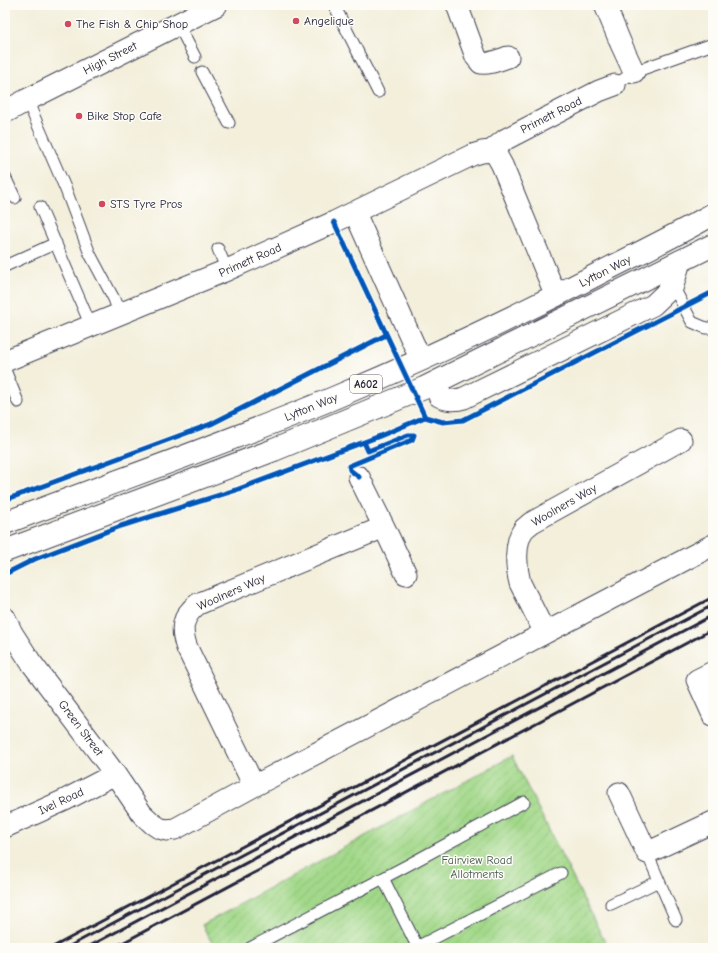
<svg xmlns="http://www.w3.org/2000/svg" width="718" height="953" font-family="'Comic Neue',sans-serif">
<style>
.garden{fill:url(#garden-furrows);stroke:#627d62}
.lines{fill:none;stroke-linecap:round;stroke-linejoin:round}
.service-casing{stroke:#414153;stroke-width:13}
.minor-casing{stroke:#414153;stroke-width:23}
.tertiary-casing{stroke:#414153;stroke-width:24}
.primary-casing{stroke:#414153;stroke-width:24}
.service{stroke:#fff;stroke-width:11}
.minor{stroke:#fff;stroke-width:21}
.tertiary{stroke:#fff;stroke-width:22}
.primary{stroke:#fff;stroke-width:22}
.rail{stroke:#22223b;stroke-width:3}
.cycleway-casing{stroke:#fdfcf7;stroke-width:8}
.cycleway{stroke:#0057b8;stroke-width:5}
.poi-dot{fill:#d1495b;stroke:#fdfcf7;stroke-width:1.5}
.labels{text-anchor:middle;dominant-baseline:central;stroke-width:3;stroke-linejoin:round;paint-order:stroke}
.shield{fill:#fdfcf7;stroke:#646373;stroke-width:1}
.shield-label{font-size:11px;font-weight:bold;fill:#22223b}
.poi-label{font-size:12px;fill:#22223b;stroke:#fdfcf7;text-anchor:start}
.street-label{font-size:12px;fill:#22223b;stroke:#fdfcf7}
.park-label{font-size:12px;fill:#485952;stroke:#fdfcf7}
</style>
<defs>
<pattern id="garden-furrows" width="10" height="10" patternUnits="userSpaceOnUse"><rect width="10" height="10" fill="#a2d889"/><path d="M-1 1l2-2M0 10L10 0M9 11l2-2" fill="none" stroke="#8bb977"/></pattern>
</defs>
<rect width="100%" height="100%" fill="#fdfcf7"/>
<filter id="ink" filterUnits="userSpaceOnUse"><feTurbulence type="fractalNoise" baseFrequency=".025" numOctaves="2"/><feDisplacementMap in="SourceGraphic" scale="8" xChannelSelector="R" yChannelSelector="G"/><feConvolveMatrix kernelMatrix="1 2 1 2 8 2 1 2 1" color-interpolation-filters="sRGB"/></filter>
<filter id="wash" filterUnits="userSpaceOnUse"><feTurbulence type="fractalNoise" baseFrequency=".012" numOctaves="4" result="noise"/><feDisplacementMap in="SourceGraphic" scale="16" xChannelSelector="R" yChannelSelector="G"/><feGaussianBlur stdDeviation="0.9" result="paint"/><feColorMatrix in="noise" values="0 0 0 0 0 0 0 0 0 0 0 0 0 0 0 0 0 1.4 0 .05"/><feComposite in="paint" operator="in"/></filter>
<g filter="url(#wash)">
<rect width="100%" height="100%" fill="#f3efdb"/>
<path class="garden" d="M512,756L608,948H215L202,925Z"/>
</g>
<g filter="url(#ink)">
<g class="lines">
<defs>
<path id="service" d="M334,5L378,92
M178,24L195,57
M202,72L229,123
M615,85L634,72L713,44
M27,100L66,190L90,254L114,299L120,315
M5,177L15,198
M40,207L91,326
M218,249L227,270
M5,266L56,243
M673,286L692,322L706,328H713
M5,370L18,402
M647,853L676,920
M383,878L418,948
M611,904L659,881
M250,948L408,865L524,802
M415,948L561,873"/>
<path id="minor" d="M457,5L476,57C477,58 480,62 481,63C486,65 502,59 508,57
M605,5L621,44L634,72
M491,151L506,139L599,91L615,85
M355,213L419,356
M5,361L227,270L334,222L472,155L482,152L491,151L497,156L502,165L556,296
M439,396C448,401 455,401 464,398L653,305L673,286L680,261
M384,527L406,574
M5,618L12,633L30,661L115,774L142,814L153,824L159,828L166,830L175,829L254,786L545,633L713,545
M545,633L520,583C516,568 514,542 524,529C526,527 529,525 531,523L681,440
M713,672L697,680L713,715
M254,786L187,648C180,629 182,616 198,604L384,527L359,477
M619,793L647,853L713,822
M5,827L65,800L115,774"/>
<path id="tertiary" d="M5,112L27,100L216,5"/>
<path id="primary" d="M5,523C115,481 227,443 336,397C424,360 511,319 596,275C635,255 675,236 713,214
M5,551L274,450L424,388L713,245"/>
</defs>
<use href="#service" class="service-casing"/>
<use href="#minor" class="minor-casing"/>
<use href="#tertiary" class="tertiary-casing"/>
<use href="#primary" class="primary-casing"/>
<use href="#service" class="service"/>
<use href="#minor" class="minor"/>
<use href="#tertiary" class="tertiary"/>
<use href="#primary" class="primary"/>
<path class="rail" d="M51,948L713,597
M66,948L713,605
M86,948L713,615
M113,948L713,629"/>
<defs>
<path id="cycleway" d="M334,222L425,417
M359,477L350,470L349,466L412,440L414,435H408L368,451L364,442
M5,500L211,424L386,335
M5,574L35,559L121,526L236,490L380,436L425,417L443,422L463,420L713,292"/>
</defs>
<use href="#cycleway" class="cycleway-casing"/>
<use href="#cycleway" class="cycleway"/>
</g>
</g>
<g class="poi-dot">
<circle cx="296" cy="21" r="4"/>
<circle cx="68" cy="24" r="4"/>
<circle cx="79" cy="116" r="4"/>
<circle cx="102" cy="204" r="4"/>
</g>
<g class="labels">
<rect class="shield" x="350" y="375" width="32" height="18" rx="3"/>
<g class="shield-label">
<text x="366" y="384">A602</text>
</g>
<g class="poi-label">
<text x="304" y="21">Angelique</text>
<text x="76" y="24">The Fish &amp; Chip Shop</text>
<text x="87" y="116">Bike Stop Cafe</text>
<text x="110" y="204">STS Tyre Pros</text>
</g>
<g class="street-label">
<text transform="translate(110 58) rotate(-27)">High Street</text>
<text transform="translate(551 115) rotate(-27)">Primett Road</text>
<text transform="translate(250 260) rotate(-24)">Primett Road</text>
<text transform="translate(605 271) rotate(-27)">Lytton Way</text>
<text transform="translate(311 407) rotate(-22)">Lytton Way</text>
<text transform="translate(564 505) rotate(-30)">Woolners Way</text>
<text transform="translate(231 592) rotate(-24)">Woolners Way</text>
<text transform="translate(81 728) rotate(53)">Green Street</text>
<text transform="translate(61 801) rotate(-25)">Ivel Road</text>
</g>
<g class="park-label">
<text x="477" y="860">Fairview Road<tspan x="477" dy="14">Allotments</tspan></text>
</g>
</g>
<rect width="718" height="953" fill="none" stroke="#fdfcf7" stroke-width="20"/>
</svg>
